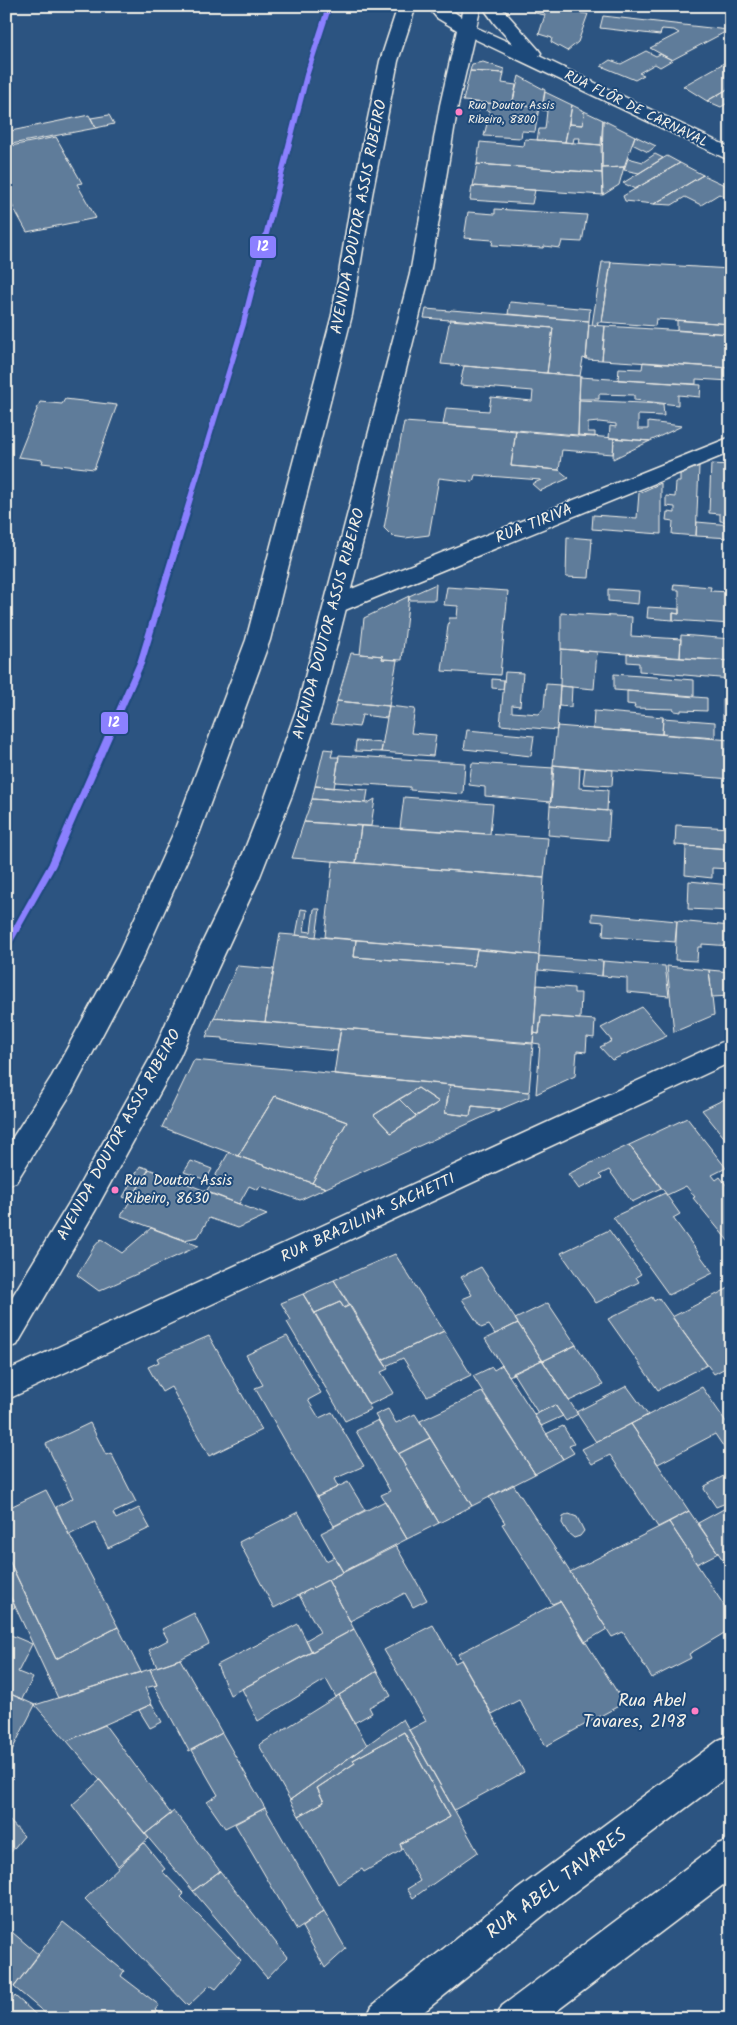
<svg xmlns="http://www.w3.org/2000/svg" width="737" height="2025" font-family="Kalam,sans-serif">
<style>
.building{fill:#5e7b9a;stroke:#f4f1e8;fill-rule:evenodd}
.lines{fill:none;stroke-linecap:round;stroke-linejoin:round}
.street-casing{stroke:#f4f1e8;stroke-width:3}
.secondary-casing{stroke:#f4f1e8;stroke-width:3}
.primary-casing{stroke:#f4f1e8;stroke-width:3}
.street{fill:#1f4a7a;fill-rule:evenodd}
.secondary{fill:#1f4a7a;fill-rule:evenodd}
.primary{fill:#1f4a7a;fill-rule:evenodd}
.rail-1-far1-casing{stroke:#1f4a7a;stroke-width:8}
.rail-1-casing{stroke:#1f4a7a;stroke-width:11}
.rail-1-far1{stroke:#8b80ff;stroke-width:5.5}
.rail-1{stroke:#8b80ff;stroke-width:7}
.bus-dot{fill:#ff80c5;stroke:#1f4a7a;stroke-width:2}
.labels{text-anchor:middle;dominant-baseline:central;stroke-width:4;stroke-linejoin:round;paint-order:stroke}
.far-bus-label{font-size:12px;fill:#f4f1e8;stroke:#1f4a7a;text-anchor:start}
.far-street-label{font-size:14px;fill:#f4f1e8;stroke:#1f4a7a}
.bus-label{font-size:15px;fill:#f4f1e8;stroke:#1f4a7a;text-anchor:start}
.street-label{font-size:16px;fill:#f4f1e8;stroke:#1f4a7a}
.near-bus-label{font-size:18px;fill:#f4f1e8;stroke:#1f4a7a;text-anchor:end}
.near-street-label{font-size:19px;fill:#f4f1e8;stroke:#1f4a7a}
.line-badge{stroke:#1f4a7a;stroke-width:2}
.badge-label{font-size:14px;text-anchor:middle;font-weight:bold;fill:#fff}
</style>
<rect width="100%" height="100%" fill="#2c5481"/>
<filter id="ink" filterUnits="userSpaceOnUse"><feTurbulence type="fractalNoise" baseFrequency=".02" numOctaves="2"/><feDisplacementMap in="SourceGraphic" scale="10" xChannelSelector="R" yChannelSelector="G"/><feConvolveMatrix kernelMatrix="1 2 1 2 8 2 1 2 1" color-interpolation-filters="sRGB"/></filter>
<g filter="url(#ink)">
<path class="building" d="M537,8L588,14L578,42L567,51L551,42L552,38L539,34L545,15L535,13Z
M603,16L728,30H729L672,60L650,48L679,33L674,30L662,29L660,35L600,28Z
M646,51L656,56L660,54L672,60L660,67L655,64L639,73L644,75L635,80L601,66L610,60L621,64Z
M731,59V87L707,101L683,86Z
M483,62L504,69V73L470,71L472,64Z
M470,71L504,73L502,83L516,85L512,105L463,101Z
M519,76L545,90L542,108L512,105Z
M731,87V101L721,107L707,101Z
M545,92L572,105L565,142L537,140L539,129H545L547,111L542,110Z
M470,102L539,107L535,132L522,131L521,138L484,136L490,111L481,109L480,111L468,110Z
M572,105L584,111L583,125L569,124Z
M584,111L603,120L601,145L579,143L580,138H574L573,143L565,142L569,124L583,125Z
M89,115L96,128L6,145V132Z
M109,115L114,124L96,128L91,118Z
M603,120L635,136L624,167L602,168Z
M635,136L656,146L648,152L632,144Z
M56,137L82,183L77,184L96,218L27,232L6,194V147Z
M525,139L601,145L602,173L477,164L480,142L524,146Z
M655,154L663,158L639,173L624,170L628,158L643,162Z
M667,156L680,163L635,189L623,183Z
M680,163L703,175L654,204L625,201L623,196Z
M477,164L602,173L603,195L473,186Z
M624,167L619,185L603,195L602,168Z
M703,175L731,188V200L719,194L701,205L685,197L672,205L654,204Z
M472,186L535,190L532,204L470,200Z
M495,209L587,215L582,242L562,241L560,248L544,246L543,248L492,245L493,240L464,238L468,212L495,214Z
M602,262H611L602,322H597L598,325H592Z
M611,262L731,269V324L656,319L655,326L602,322Z
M510,302L590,309L589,321L508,314Z
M426,309L450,311L451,310L589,321L586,359L583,358L580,376L547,373L553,328L424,318Z
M450,319L553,328L547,373L441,364Z
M677,320L731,324V334L677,330Z
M589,325L605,326L602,360L586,359Z
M605,326L731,334V368L602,360Z
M643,362L731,368V381L696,379V384L618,380L619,368L642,369Z
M464,366L580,376L578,436L443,425L446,408L489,411L491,397L532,401L533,391L460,385Z
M580,377L701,385L700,397L678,395V405L634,400V395L599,394V399H579Z
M65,399L117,405L94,469L42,463L43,460L18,457L40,402L62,404Z
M579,400L663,404L664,416L638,415V429H648V422L682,426L650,441L609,438L610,426L616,427V424L599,422L588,423V432H595V437L578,436Z
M404,422L516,430L511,466L559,470L569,478L540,491L532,484L541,480L475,475L473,482L439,478L429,535L405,538L392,536L384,528Z
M516,430L614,438L613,454L562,450L559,470L511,466Z
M614,438L650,441L613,459Z
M711,464L731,465V522L720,521V514L709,513Z
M699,466L696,536L672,534L673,521L666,520L667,512L675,513V507L666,506V496L675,497L676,482H680V474Z
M661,483V534L592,529L593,515L637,518L639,493Z
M697,522L731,525V538L696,536Z
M567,537L592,539L589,578L566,577Z
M436,584L435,600H409V596Z
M674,584L711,587L710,591L731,592V624L673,620V613L679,614V590H673Z
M447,587L508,591L500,675L442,671L449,618H457L458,606L444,605Z
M608,589L639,591L638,604L608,601Z
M409,596L402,660L382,659L383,656L360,654L364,618Z
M648,607L679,609V614L673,613V620L647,618Z
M561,613L632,617L631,636L681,639L680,658L561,649Z
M681,635L731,639V661L680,658Z
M561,649L597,652L594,689L560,686Z
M351,653L383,656L382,659L397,660L389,706L337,701Z
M627,654L731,661V679L639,671V663L627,662Z
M505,672L523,673L520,706L512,705V712L539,714L544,708L546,684L560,685L557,730L500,725Z
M614,674L694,680V696L614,690Z
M492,679L504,680L503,689L492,688Z
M560,686L572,687L571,707L559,706Z
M627,691L707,698V711L681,710V712L674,711V709L634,708L635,705L627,704Z
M723,699H731V720L723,719Z
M337,701L389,706L387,718L362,715L359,727L331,724Z
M389,706L415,709L411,733L436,735L433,756L381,752Z
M594,711L663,717L662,734L593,729Z
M663,718L715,722V738L662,734Z
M557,726L731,740V779L553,765Z
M467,730L534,736L531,756L464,749Z
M356,741L383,743L381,752L355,751Z
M324,749L333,750L331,757H339L334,788L315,786Z
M339,755L465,763L463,794L410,790V787L335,782Z
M472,763L554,768L551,802L485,796V787L469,785Z
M553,765L580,768L579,788L608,790L607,811L550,806Z
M585,768L613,770L612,786L583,784Z
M315,786L368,790L366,803L312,799Z
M404,797L493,804L490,834L400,828Z
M312,799L368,803L375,799L371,826L304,822Z
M550,806L610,811L608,840L548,835Z
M304,822L361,826L356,863L292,858Z
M676,825L731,828V849L675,845Z
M361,826L548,838L544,878L356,863Z
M686,846L731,849V869L712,868V878L685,875Z
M333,861L544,878L539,955L325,937Z
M689,881L731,885V911L688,909Z
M301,909L307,910L304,931L311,932L314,909H320L316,937L296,935Z
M592,913L677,921L675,942L603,936L604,922L592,921Z
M677,921L731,926V946L702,944V947H698L697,961L675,960Z
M280,934L356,940L354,957L474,966L477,949L539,955L533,1043L265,1022Z
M356,940L477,949L474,966L354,957Z
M539,956L603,961L602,976L538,970Z
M603,961L665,966L669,996L627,992V978L602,976Z
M237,966L274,969L265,1022L214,1018Z
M667,966L709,970L714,1015L674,1032Z
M709,970L731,972V996L712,997Z
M537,985L574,988V993H581L580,1019L541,1016L539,1034L534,1033Z
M642,1007L667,1036L612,1060L600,1047L612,1041L601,1028Z
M541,1016L595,1020L594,1038L587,1037L586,1052L577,1051L575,1076L536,1094L540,1044L533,1043L534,1033L539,1034Z
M214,1018L341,1028L337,1051L223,1040V1038L206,1037Z
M341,1028L533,1044L529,1092L334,1074Z
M194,1060L450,1085L445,1113L470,1116L472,1106L501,1109L326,1188L312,1183L347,1122L275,1096L238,1156L162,1127ZM418,1088L439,1102L391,1133L374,1115Z
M450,1085L529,1092V1097L501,1109L472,1106L470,1116L445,1113Z
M418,1088L439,1102L416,1116L399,1099Z
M275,1096L347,1122L312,1183L238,1156Z
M731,1096V1146L702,1110Z
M399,1099L416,1116L391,1133L374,1115Z
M687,1118L726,1168L712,1175L716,1180L720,1177L731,1191V1241L729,1242L693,1198L695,1197L686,1186L667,1195L629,1145Z
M629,1145L661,1188L632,1202L609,1170L599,1175L602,1178L579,1189L568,1174Z
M229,1152L238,1156L326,1188L300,1200L260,1186L258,1190L249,1186L239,1204L206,1192Z
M191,1161L212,1169L206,1180L184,1172Z
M140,1166L149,1169L131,1200L123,1197Z
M149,1169L239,1204L267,1215L238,1228L209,1218L198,1237L184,1240L121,1216Z
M665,1193L680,1214L673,1218L713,1273L669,1295L613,1217Z
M151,1228L199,1246L99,1291L77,1275L94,1247L101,1239L122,1253Z
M609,1230L641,1274L636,1277L639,1282L596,1303L561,1253Z
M395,1254L444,1331L382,1360L334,1280Z
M481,1267L518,1323L495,1334L489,1325L481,1328L462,1299L472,1295L461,1277Z
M334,1280L350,1305L344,1308L340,1302L315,1313L303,1294Z
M731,1287V1365L714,1374L672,1317Z
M303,1294L371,1409L345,1421L287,1322L291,1320L281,1303Z
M652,1297L654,1301L659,1298L707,1365L658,1390L608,1319Z
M340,1302L344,1308L350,1305L388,1369L381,1372L394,1393L369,1405L315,1313Z
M548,1303L576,1345L543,1361L515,1319Z
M518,1323L542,1360L509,1376L485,1339Z
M444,1331L471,1375L427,1396L403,1358L386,1366L382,1360Z
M209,1336L262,1430L209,1456L171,1387L162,1392L148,1367L159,1362L157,1358Z
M287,1336L321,1393L308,1400L319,1418L332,1412L364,1466L334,1479L338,1487L317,1497L255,1388L263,1385L246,1355Z
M576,1345L603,1385L569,1401L543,1361Z
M542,1360L578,1414L566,1421L555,1405L538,1413L513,1373Z
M502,1365L563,1459L535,1474L473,1376L492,1367L494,1370Z
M627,1386L648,1415L596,1442L576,1412Z
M702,1387L731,1429V1458L715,1434L658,1464L631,1424Z
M482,1392L535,1474L472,1506L420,1421Z
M555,1405L563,1416L541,1426L534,1415Z
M388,1409L396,1423L415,1414L430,1438L398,1454L375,1415Z
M378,1420L439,1523L407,1539L381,1495L390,1491L356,1431Z
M90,1423L106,1455L111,1453L136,1502L113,1513L116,1519L139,1508L150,1528L108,1548L95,1522L69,1535L56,1507L73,1498L46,1444Z
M631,1424L689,1511L658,1527L610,1455L592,1464L582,1449Z
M563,1426L574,1444L569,1446L574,1453L563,1459L546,1434Z
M430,1438L472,1506L439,1523L398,1454Z
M731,1472V1501L716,1507L704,1489L705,1486Z
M348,1482L365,1510L334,1526L317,1497Z
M513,1484L607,1629L585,1642L560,1601L552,1604L502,1524L505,1523L489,1497Z
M46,1490L118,1627L56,1659L6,1554V1509Z
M385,1501L407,1539L343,1572L321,1533Z
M731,1505V1572L698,1523Z
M689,1511L718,1553L697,1564L669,1522Z
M298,1512L326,1561L334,1557L343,1572L274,1608L239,1542Z
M569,1514L577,1517L584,1531L580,1536L574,1538L568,1533L562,1523L563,1517Z
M669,1522L731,1616V1629L689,1654L691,1658L652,1678L623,1632L612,1637L570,1572Z
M396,1546L427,1600L413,1607L405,1593L350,1621L328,1580Z
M6,1554L56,1659L118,1627L141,1672L58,1698L6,1587Z
M328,1580L354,1629L312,1652L306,1640L320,1632L299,1595Z
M6,1587L15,1607L6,1612Z
M560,1601L624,1703L546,1746L519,1700L492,1714L458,1654Z
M194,1613L209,1644L180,1659L157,1667L149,1650L168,1640L162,1629Z
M298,1624L312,1652L230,1695L217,1665Z
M433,1625L455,1663L461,1660L524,1772L454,1810L409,1730L426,1721L384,1650Z
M354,1629L377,1671L336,1697L326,1679L258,1721L242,1689Z
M6,1633L32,1644L18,1672L33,1678L22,1699L6,1692Z
M180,1659L222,1733L189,1751L154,1686L157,1685L150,1669Z
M150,1669L157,1685L145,1688L152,1704L67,1741L35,1705Z
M377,1671L391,1696L369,1707L372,1713L354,1723L339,1695Z
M6,1692L35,1705L6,1762Z
M339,1695L367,1745L290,1800L259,1745Z
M152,1704L162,1722L150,1728L139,1710Z
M403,1719L478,1852L413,1898L407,1889L420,1881L400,1844L450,1817L404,1732L353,1760L355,1763L317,1788L324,1802L299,1816L290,1800Z
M105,1725L171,1814L145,1834L67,1741Z
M404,1732L450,1817L400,1844L402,1850L364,1872L362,1869L338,1884L299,1816L324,1802L317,1788L355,1763L353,1760Z
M222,1733L265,1808L225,1828L207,1802L218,1795L192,1750Z
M100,1780L149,1838L118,1866L72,1805Z
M265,1808L324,1911L297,1930L235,1824Z
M174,1811L220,1871L193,1891L145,1834Z
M6,1817L24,1836L6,1858Z
M144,1843L165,1869L162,1871L184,1894L181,1897L241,1960L216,1989L210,1985L188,2006L85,1899Z
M220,1871L287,1957L267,1978L193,1891Z
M324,1911L346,1949L325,1968L302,1927Z
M63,1922L124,1971L121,1976L159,2005L155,2010L165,2019H52L14,1987Z
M6,1927L39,1955L14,1987L6,1981Z
M15,1996L41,2019H6V2008Z"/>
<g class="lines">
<defs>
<path id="street" d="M482,6H500L538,49L541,53L539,56L731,148V161L460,32L457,28L460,24L466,23L513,44L495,24Z
M731,437V452L345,610L337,612L329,610L325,604L329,598Z
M731,1038V1062L6,1400V1371Z"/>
<path id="secondary" d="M731,1735V1774L544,1915L415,2019H366L372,2006L518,1889L719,1740Z
M731,1839V1879L546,2019H496L502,2006L718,1844Z"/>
<path id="primary" d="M398,6H416L398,61L372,195L352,315L270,640L199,834L144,956L72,1092L16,1182L6,1185V1148L52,1076L118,955L173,834L246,640L332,315L352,195L380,61Z
M427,6H446L461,17L463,6H481L458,105L430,274L321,708L292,795L259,879L217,970L180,1056L95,1211L17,1345L6,1348V1307L75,1193L153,1053L189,970L233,879L266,795L297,708L410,274L440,105L457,30L437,18Z"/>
</defs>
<use href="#street" class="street-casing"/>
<use href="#secondary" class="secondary-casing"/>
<use href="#primary" class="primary-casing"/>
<use href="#street" class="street"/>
<use href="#secondary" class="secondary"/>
<use href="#primary" class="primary"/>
<defs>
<path id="rail-1-far1" d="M185,516L243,325L307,74L329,6"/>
<path id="rail-1" d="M6,947L52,865L141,662L186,514"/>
</defs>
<use href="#rail-1-far1" class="rail-1-far1-casing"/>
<use href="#rail-1" class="rail-1-casing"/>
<use href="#rail-1-far1" class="rail-1-far1"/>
<use href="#rail-1" class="rail-1"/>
</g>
</g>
<g class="bus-dot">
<circle cx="459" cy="112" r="4.5"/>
<circle cx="115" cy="1190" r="4.5"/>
<circle cx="695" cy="1711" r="4.5"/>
</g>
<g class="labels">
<g class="far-bus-label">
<text x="468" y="105">Rua Doutor Assis<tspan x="468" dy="14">Ribeiro, 8800</tspan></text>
</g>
<g class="far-street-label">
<text transform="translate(636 109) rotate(26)">RUA FLÔR DE CARNAVAL</text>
</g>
<g class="bus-label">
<text x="124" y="1181">Rua Doutor Assis<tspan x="124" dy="18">Ribeiro, 8630</tspan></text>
</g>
<g class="street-label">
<text transform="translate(359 217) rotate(-79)">AVENIDA DOUTOR ASSIS RIBEIRO</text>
<text transform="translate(534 524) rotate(-22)">RUA TIRIVA</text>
<text transform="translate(329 624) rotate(-75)">AVENIDA DOUTOR ASSIS RIBEIRO</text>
<text transform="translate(119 1135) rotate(-61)">AVENIDA DOUTOR ASSIS RIBEIRO</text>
<text transform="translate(368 1218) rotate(-25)">RUA BRAZILINA SACHETTI</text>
</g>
<g class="near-bus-label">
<text x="686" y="1701">Rua Abel<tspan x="686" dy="21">Tavares, 2198</tspan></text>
</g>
<g class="near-street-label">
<text transform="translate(557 1884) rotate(-37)">RUA ABEL TAVARES</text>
</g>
</g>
<g class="line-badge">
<rect x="249" y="235" width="28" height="24" rx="5" fill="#8b80ff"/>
<rect x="100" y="711" width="29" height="24" rx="5" fill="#8b80ff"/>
</g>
<g class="badge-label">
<text x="263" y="251">12</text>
<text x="114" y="727">12</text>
</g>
<rect width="737" height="2025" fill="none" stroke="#1f4a7a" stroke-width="25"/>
<rect x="12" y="12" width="712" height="2000" fill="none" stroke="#f4f1e8" stroke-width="2" filter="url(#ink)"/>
</svg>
